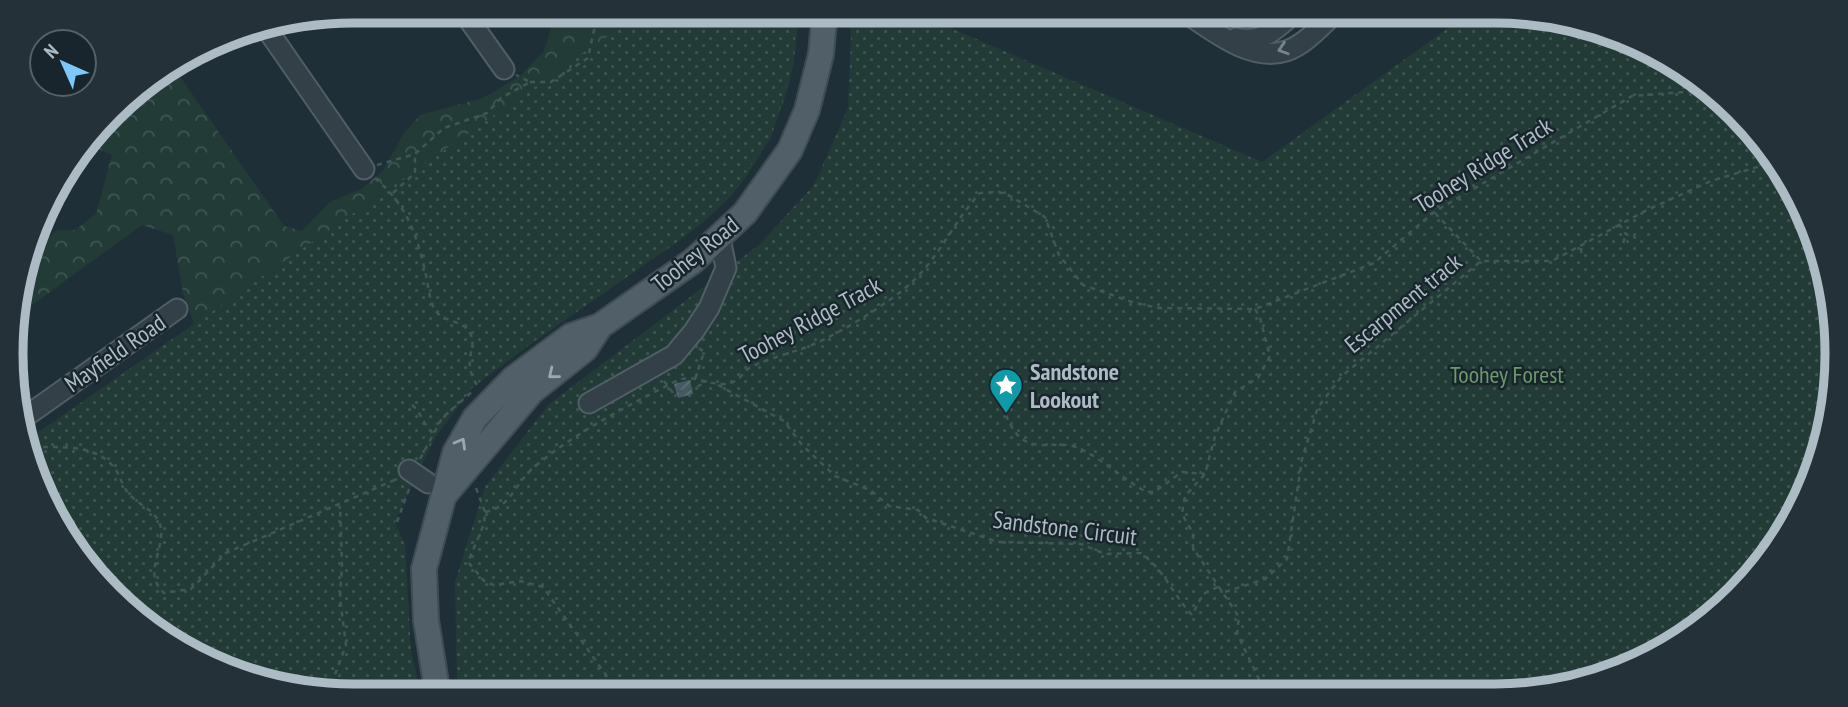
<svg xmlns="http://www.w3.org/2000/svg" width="1848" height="707" font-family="'PT Sans Narrow',sans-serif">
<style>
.forest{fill:url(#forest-crowns)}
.park{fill:url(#park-dots)}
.building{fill:url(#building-hatch)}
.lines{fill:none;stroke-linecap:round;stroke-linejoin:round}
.minor-casing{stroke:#505e66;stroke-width:23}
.major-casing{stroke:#3f4c54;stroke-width:28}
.path{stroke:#415755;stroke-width:2.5;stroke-dasharray:5 5;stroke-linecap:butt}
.minor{stroke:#334048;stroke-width:19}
.major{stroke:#515f68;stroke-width:24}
.oneway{stroke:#76848d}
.oneway2{stroke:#9ba9b2}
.labels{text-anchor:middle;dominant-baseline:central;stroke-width:5;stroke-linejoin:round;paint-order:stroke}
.street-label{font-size:24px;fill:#adbbc5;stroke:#19252c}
.poi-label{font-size:24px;font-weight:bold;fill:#adbbc5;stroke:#19252c;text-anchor:start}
.park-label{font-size:24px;fill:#6c9a6d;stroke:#19252c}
.rim{fill:none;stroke:#adbbc5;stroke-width:9}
</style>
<defs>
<pattern id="forest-crowns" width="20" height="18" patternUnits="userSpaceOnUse" patternTransform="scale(1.75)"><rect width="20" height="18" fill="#223b37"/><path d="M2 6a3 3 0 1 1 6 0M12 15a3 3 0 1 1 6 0" fill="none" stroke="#3f5552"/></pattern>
<pattern id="park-dots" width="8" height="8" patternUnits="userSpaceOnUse" patternTransform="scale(1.75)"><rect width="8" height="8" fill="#223b37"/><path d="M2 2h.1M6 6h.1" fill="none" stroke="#3f5552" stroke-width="1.8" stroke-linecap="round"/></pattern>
<pattern id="building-hatch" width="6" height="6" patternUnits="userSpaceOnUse" patternTransform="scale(1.75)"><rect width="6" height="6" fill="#475964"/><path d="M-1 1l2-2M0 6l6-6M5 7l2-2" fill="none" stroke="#5f6f79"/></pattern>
</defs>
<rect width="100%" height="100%" fill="#1f2f37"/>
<path class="forest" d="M547,11H797C801,76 769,159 722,205C690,236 651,260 615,285C566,319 518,352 472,388L454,367L395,523L411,651L421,696H353L264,685L145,626L68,544L26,441L194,324L183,293L173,235L142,225L21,313L14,306L33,250L57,230H75L96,214L112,155L96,148C102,107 142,87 174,68L284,226L302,231L330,202L363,188L384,169L404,133L420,115L483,98L520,76L544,51L553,21Z"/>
<path class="park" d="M644,11H797L793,66L771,138L723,203L673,245L516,354L472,388L434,439L395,522L405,545L411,651L421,696H353L264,685L145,626L68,544L26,441Z
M848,11H911L1262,162L1472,11L1584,22L1704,82L1792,182L1835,309L1826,443L1780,544L1721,611L1646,661L1540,694L462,696L457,680L455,582L485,487L548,405L760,244L814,185L848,108L851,37Z"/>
<path class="building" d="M690,380L693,394L678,398L674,384Z"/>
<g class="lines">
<defs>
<path id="minor" d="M462,10L504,69
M1181,10C1210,28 1249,63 1286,51C1305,45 1323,24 1338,10
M264,25L364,169
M1236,38C1263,44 1278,28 1297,10
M589,403L674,355L694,331L709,308L726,268L720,238
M18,422L177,309
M25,441L29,449
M409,470L428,483"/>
<path id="major" d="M446,493L532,391L585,349L600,326
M438,696L426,620L424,569L455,453L475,418L513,379L571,336L600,326L693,261L745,213L790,150L807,110L821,54L825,10"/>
</defs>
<use href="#minor" class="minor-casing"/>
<use href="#major" class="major-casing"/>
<path class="path" d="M635,10L639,17L658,11L682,10
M530,82H551L588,58L594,30L619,10
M377,165L415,154L444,128L487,113L501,98L530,82L516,75
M375,178C407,205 417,235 426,275C428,285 429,297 433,306C440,324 462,318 470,333C479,348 459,360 479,388
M393,193L415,173V154
M1435,213L1481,261
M1619,224L1626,234L1636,238
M1623,243L1626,234
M1581,253L1582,244
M1255,309L1260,318L1270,356L1258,378L1235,392L1215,436L1205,474L1185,496L1182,514L1193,533V548L1239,617L1237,633L1266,694
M695,379L704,352L699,348
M664,381L673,393L695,388L707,381
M718,385L784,421L802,445L835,476L870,490L889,506L918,510L926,518L998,542L1081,544L1105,554L1141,553C1166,572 1171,592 1192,615L1203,594L1220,586
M412,405C422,413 423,425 433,433
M1006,415C1025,464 1054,434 1083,450C1105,462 1124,479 1146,492H1154L1182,472L1205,474
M43,447C67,447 95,446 113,466C120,474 122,486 129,494C139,506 159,511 161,529C163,554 143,574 164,593L191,589L226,553L397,479
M420,459L442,418L473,391
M476,488L485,512L484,524L468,562L485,582L494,585L520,581L543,587L621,696
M485,512C511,507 514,485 532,469C575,432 626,407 676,381C695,372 714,390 733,382C741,379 745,369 753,366C768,359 783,355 798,350C827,342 890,303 912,282C940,256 954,221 980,193L999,192L1010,196L1045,217L1059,255L1083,285L1135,303L1160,308L1255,309L1374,263L1434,212L1632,96L1711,90
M397,522L409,489
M1225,592L1265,579L1287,559L1302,459L1318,407L1342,376L1481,261H1552L1647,210L1711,181L1774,162
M328,693L346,645L340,598L342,564L340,506"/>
<use href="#minor" class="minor"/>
<use href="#major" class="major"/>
</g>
<defs><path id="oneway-chevron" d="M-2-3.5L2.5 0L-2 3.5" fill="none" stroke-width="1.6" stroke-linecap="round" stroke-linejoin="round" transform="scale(1.75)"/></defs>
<use class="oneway" href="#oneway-chevron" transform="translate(1283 49) rotate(162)"/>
<g class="oneway2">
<use href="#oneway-chevron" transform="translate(553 374) rotate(141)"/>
<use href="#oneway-chevron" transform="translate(461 443) rotate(-60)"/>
</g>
<defs>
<symbol id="sight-pin" viewBox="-11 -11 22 30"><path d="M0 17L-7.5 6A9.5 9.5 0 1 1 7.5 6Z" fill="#0f9aa8" stroke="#19252c"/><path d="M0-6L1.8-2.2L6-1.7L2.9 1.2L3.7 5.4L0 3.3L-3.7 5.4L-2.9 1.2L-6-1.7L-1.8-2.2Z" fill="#fff"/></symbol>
</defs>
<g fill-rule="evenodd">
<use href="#sight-pin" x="987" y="366" width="38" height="52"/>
</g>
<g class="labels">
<g class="street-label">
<text transform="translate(1483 165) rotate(-32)">Toohey Ridge Track</text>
<text transform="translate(695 254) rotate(-39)">Toohey Road</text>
<text transform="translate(1403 303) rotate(-39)">Escarpment track</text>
<text transform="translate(810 320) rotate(-28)">Toohey Ridge Track</text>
<text transform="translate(115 353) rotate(-35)">Mayfield Road</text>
<text transform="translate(1065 528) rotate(7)">Sandstone Circuit</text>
</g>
<g class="poi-label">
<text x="1030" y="371">Sandstone<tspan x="1030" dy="28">Lookout</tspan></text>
</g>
<g class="park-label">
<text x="1507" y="374">Toohey Forest</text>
</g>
</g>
<path d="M0 0H1848V707H0ZM353 23H1495A330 330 0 0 1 1825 353V354A330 330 0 0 1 1495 684H353A330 330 0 0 1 23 354V353A330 330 0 0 1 353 23Z" fill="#253138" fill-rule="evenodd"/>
<path class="rim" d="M353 23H1495A330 330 0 0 1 1825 353V354A330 330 0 0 1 1495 684H353A330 330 0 0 1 23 354V353A330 330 0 0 1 353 23Z"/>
<g transform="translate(63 63) rotate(315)"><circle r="33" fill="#19252c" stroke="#546169" stroke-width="2"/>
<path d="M0-5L12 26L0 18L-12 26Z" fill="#7dc7fa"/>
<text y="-10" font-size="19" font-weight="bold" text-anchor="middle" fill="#adbbc5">N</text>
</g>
</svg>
